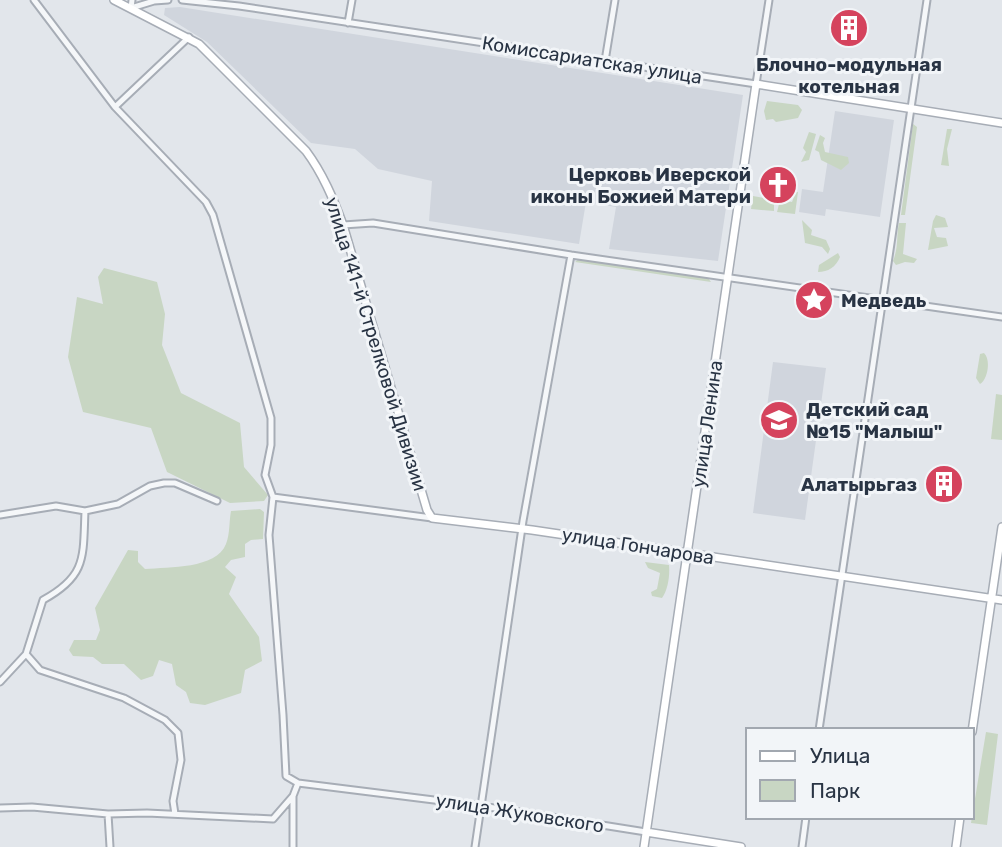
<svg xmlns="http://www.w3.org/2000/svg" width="1002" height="847" font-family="Rubik,sans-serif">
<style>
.built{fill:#d0d5dd}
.green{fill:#c8d6c3}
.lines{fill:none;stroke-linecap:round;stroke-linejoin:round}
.street-casing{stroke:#a7adb6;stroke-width:9}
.secondary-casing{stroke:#a7adb6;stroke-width:10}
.street{stroke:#f5f7f9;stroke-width:5}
.secondary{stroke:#fff;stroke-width:7}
.labels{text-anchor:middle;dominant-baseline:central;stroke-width:6;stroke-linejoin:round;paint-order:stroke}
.street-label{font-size:19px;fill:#293444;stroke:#f2f5f8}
.poi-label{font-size:19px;font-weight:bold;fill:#293444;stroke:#f2f5f8;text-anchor:end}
</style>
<rect width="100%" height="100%" fill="#e2e6eb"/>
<path class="built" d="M180,7L743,95L718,261L609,249L616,207L586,202L579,244L429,221L432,181L378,169L355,149L311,143L207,42L164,15L165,8Z
M835,111L894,120L880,217L826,209L825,216L799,212L802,189L823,192Z
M773,362L826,368L805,520L753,513Z"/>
<path class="green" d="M767,101L798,105L802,110L798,118L776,122L773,119L766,120L764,111Z
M913,124L917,127L905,215H901Z
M947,129H952L947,149L949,166L941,165Z
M809,132L816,134L809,160L801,162L806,152L803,148Z
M820,135L825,138L823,143L825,152L848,157L849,163L841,170L821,160L819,152L815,150Z
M796,192H798L795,214L777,212L780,200L792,202Z
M753,196L774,200V211L751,209Z
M936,215L945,218L948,227L934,228L937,237L946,238L948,246L928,250L933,221Z
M802,220L812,230L811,235L826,240L830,249L828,254L822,247L805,243Z
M899,223H906L903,254L917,259L914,263L905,262L896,265L893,261C899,246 896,236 899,223Z
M838,253L840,257C836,267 828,272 818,272L819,265Z
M579,259L708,278L711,282L575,262Z
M104,268L157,282L165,314L162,345L181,393L240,423L244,467L268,495L264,501L230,503L167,472L151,428L83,412L68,357L77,297L103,304L98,277Z
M984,353C991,359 988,380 980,384L976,378L980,354Z
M996,394L1002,395V440L991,439Z
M260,509L264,512L263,539L251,540L245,544V557L231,560L225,567L236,577L229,594L259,637L262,661L245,670L241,693L205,705L190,703L186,692L176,685L172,664L159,660L153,676L141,680L124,664H102L93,657L73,656L69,650L74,640H96L100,630L95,608L128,550L138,551V562L145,569C169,567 216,569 226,544C230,534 229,521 231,511Z
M645,562L669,565C670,575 668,590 662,598L652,596L651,592L657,589L660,573L648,568Z
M986,732L998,734L987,825L971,823Z"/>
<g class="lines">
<defs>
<path id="street" d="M34,0L115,107L206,202L213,215L271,418V445L265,475L273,497L269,535L283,715L286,776L298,783L293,796V847
M132,0L131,8L154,1L168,0
M182,0L239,6L756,84L769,0
M348,23L352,0
M605,61L615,0
M115,107L189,37
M343,225L373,223L571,255L1002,317
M273,497L432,518
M0,515L56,506L85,511L118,504L150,486L164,483H175L217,501
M26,654L40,670L124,698L165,720L178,733L181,760L173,801L175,814
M0,682L26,654L43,600C87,576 83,557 85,511
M819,730L927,0
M298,783L482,806L646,832
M0,808L32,807L108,814L147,813L273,819L293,796
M108,814L110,847
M475,847L523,521L571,255
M802,847L806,817"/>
<path id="secondary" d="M114,0L199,44L306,151C323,174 333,198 343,225L427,510L432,518L532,530L1002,600
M972,732L1002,527
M646,832L741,847
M644,847L756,84L1002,123
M956,847L960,817"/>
</defs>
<use href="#street" class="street-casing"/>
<use href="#secondary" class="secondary-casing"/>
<use href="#street" class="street"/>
<use href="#secondary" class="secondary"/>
</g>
<defs>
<symbol id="building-disc" viewBox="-11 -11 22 22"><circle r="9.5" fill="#d5435d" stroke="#f2f5f8"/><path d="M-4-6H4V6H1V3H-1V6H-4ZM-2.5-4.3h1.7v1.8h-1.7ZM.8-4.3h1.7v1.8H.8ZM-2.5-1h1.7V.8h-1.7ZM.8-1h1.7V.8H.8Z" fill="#fff"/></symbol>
<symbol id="church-disc" viewBox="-11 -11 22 22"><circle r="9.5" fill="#d5435d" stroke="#f2f5f8"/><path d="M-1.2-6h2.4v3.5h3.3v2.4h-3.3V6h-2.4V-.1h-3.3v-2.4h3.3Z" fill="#fff"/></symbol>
<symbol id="sight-disc" viewBox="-11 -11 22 22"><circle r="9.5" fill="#d5435d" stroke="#f2f5f8"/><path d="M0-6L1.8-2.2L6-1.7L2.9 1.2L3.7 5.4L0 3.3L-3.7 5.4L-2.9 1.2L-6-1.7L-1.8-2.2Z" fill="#fff"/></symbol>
<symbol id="school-disc" viewBox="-11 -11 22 22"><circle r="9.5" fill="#d5435d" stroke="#f2f5f8"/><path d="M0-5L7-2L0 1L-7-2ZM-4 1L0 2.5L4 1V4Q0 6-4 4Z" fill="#fff"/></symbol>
</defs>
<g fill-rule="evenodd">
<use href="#building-disc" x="827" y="6" width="44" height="44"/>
<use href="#church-disc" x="756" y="163" width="44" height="44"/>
<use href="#sight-disc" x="792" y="278" width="44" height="44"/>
<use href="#school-disc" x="757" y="398" width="44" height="44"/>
<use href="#building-disc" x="922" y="462" width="44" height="44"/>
</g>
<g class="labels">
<g class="street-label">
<text transform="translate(592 60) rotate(9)">Комиссариатская улица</text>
<text transform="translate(376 344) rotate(73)">улица 141-й Стрелковой Дивизии</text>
<text transform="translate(707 424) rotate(-82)">улица Ленина</text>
<text transform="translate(638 546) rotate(9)">улица Гончарова</text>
<text transform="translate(520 813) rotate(9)">улица Жуковского</text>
</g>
<g class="poi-label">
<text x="849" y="64" text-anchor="middle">Блочно-модульная<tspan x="849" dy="22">котельная</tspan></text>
<text x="751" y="174">Церковь Иверской<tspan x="751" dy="22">иконы Божией Матери</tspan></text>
<text x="841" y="300" text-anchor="start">Медведь</text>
<text x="806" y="409" text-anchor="start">Детский сад<tspan x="806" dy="22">№15 "Малыш"</tspan></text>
<text x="917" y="484">Алатырьгаз</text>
</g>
</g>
<rect x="746" y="728" width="228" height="91" fill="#f2f5f8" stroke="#a2a8b0" stroke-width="2"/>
<rect x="760" y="751" width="35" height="10" fill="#ffffff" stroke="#a2a8b0" stroke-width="2"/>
<text x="810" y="763" font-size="21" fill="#293444">Улица</text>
<rect x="760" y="780" width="35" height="21" fill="#c8d6c3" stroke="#a2a8b0" stroke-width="2"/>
<text x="810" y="798" font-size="21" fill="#293444">Парк</text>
</svg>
